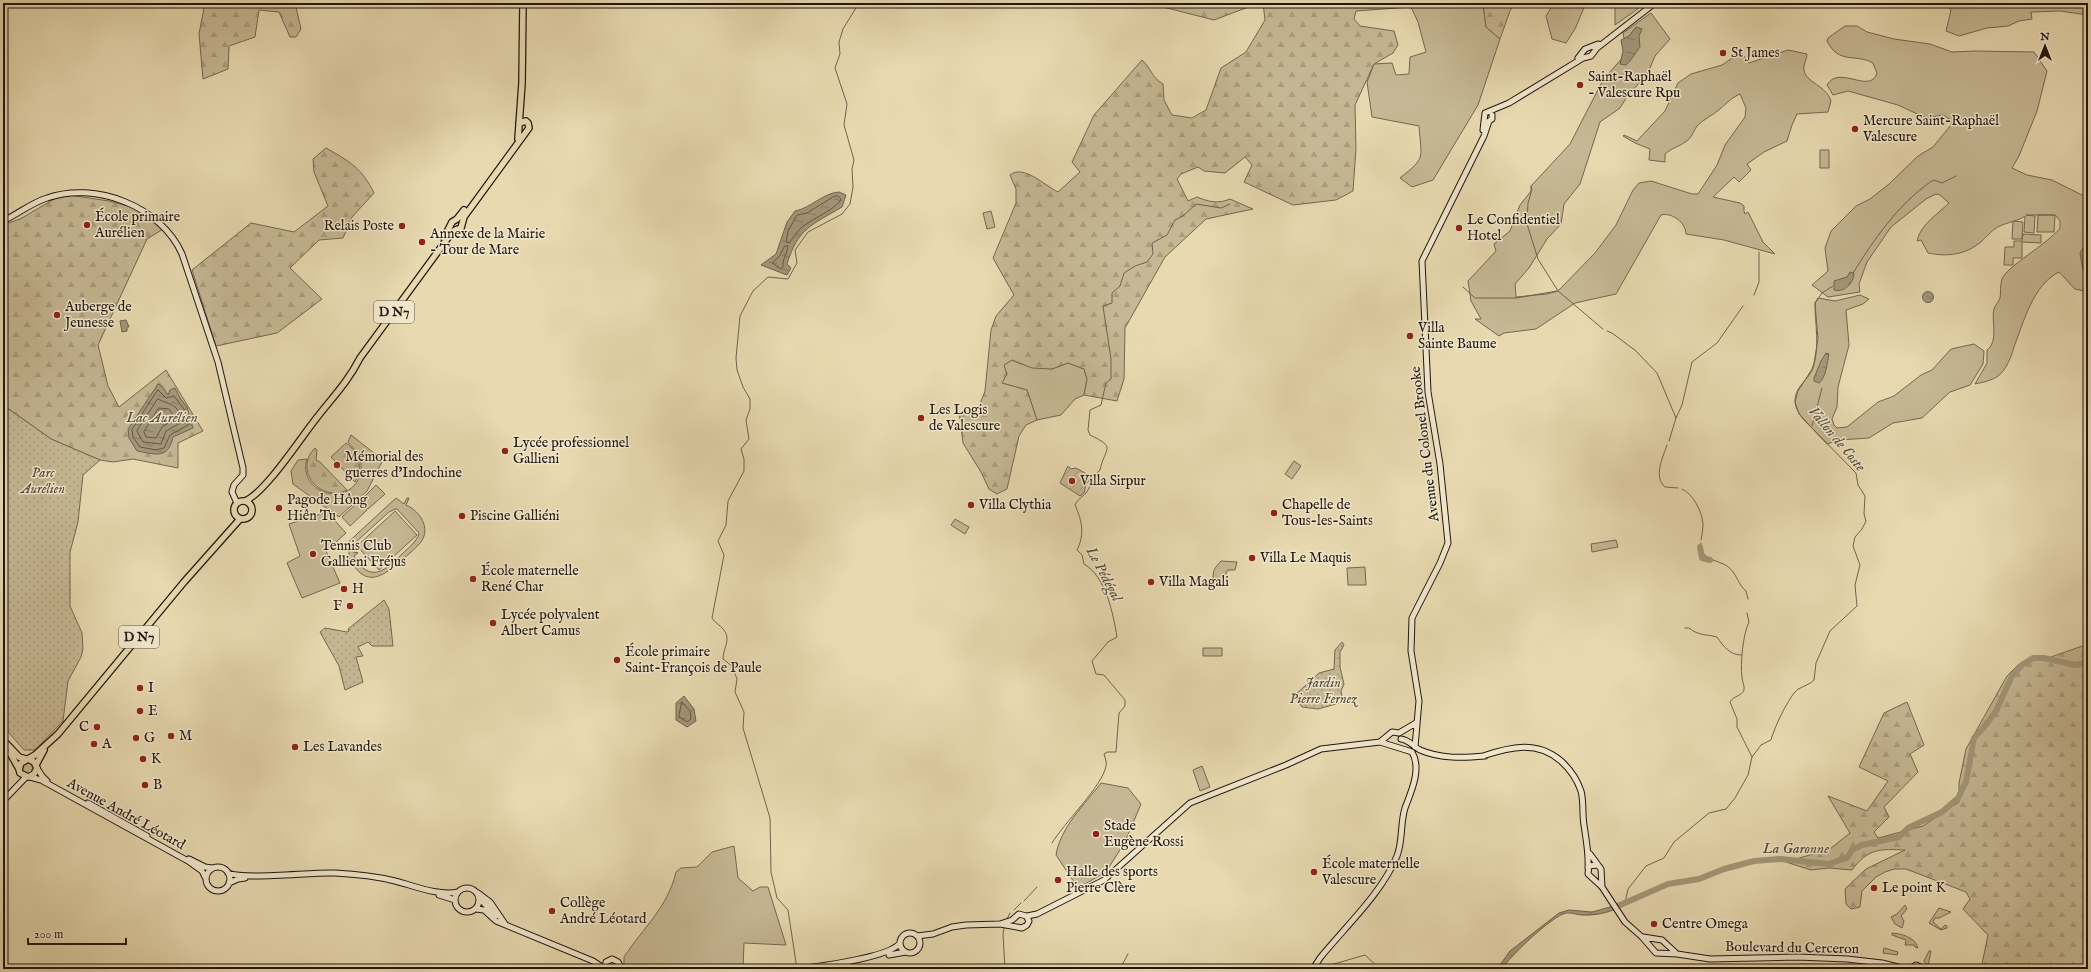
<svg xmlns="http://www.w3.org/2000/svg" width="2091" height="972" font-family="'IM FELL English',serif">
<style>
.grass{fill:#c6b894;stroke:#746750;fill-rule:evenodd}
.forest{fill:url(#forest-firs);stroke:#746750}
.park{fill:url(#park-dots);stroke:#746750}
.garden{fill:url(#garden-furrows);stroke:#746750}
.water{fill:url(#water-ripples);stroke:#70634e}
.lines{fill:none;stroke-linecap:round;stroke-linejoin:round}
.shore{stroke:#625643;stroke-width:1}
.stream{stroke:#70634e;stroke-width:1}
.river{stroke:#a49779;stroke-width:6}
.secondary-casing{stroke:#21160d;stroke-width:7}
.primary-casing{stroke:#21160d;stroke-width:8}
.secondary{stroke:#f0e6cc;stroke-width:5}
.primary{stroke:#e8d9b0;stroke-width:5.5}
.poi-dot{fill:#8f2418;stroke:#f0e6cc;stroke-width:1.5}
.labels{text-anchor:middle;dominant-baseline:central;stroke-width:3;stroke-linejoin:round;paint-order:stroke}
.shield{fill:#f0e6cc;stroke:#5f5446;stroke-width:1}
.shield-label{font-size:13px;font-weight:bold;fill:#21160d}
.poi-label{font-size:14px;fill:#21160d;stroke:#f0e6cc;text-anchor:start}
.street-label{font-size:14px;fill:#21160d;stroke:#f0e6cc}
.park-label{font-size:14px;font-style:italic;fill:#534736;stroke:#f0e6cc}
.water-label{font-size:15px;font-style:italic;fill:#554a38;stroke:#f0e6cc}
</style>
<defs>
<pattern id="forest-firs" width="22" height="20" patternUnits="userSpaceOnUse"><rect width="22" height="20" fill="#c6b894"/><path d="M5 1l3.5 6h-7zM16 11l3.5 6h-7z" fill="#aa9d7e"/></pattern>
<pattern id="park-dots" width="8" height="8" patternUnits="userSpaceOnUse"><rect width="8" height="8" fill="#c6b894"/><path d="M2 2h.1M6 6h.1" fill="none" stroke="#aa9d7e" stroke-width="1.8" stroke-linecap="round"/></pattern>
<pattern id="garden-furrows" width="10" height="10" patternUnits="userSpaceOnUse"><rect width="10" height="10" fill="#c6b894"/><path d="M-1 1l2-2M0 10L10 0M9 11l2-2" fill="none" stroke="#aa9d7e"/></pattern>
<pattern id="water-ripples" width="26" height="14" patternUnits="userSpaceOnUse"><rect width="26" height="14" fill="#a49779"/><path d="M2 4q2-2 4 0t4 0M15 11q2-2 4 0t4 0" fill="none" stroke="#857a62"/></pattern>
</defs>
<rect width="100%" height="100%" fill="#e8d9b0"/>
<filter id="stains"><feTurbulence type="fractalNoise" baseFrequency=".005" numOctaves="4"/><feColorMatrix values="0 0 0 0 .2 0 0 0 0 .09 0 0 0 0 .02 0 0 0 .5 -.17"/></filter>
<radialGradient id="worn" r=".72"><stop offset=".6" stop-color="#630" stop-opacity="0"/><stop offset="1" stop-color="#630" stop-opacity=".3"/></radialGradient>
<path class="grass" d="M1415,3H1483L1486,27L1500,39L1478,105L1433,180L1412,187L1400,178C1427,157 1421,158 1419,126L1372,117L1367,82L1374,64L1392,63L1396,75L1409,74L1410,57L1426,52L1418,22L1411,7Z
M1554,3H1586L1575,29L1566,43L1552,39L1546,16Z
M1615,3H1637L1639,8L1615,25Z
M1944,3H2088V15L2060,11L2031,12L2032,19L2019,21L2008,26L1987,28L1959,36L1946,31L1951,10Z
M1651,13L1670,39L1655,56L1647,75L1628,95L1620,108L1600,122L1580,184L1564,204L1561,224L1547,239L1529,268L1515,284L1516,297L1547,294L1558,291L1595,253L1616,225L1633,190L1639,183L1651,181L1692,194H1698L1717,165L1725,145L1745,117L1746,108L1740,94C1731,98 1727,103 1720,109C1713,115 1704,119 1697,126C1694,130 1693,135 1689,139C1682,146 1673,147 1665,154V162L1649,160L1650,149L1635,143L1623,136L1624,135L1637,141L1665,111L1678,83L1691,74L1722,65L1741,52L1749,63L1788,50L1807,54C1807,59 1803,65 1804,70C1805,82 1827,86 1831,101L1828,112L1797,114L1792,125L1787,141L1764,152L1747,164L1751,170L1739,182L1734,177L1713,197L1740,203L1744,206V211L1745,214L1748,212L1763,242L1775,254L1724,240L1686,234C1686,223 1672,212 1661,215L1616,294L1575,303L1536,329L1504,333L1499,336L1475,319H1481L1471,301L1468,281L1496,251L1494,244L1510,231L1520,205L1532,190L1531,186L1570,144L1603,80L1624,56L1626,48L1623,33Z
M1845,26H1857L1867,32L1894,39L1930,44L1952,52L1975,51L2034,52L2047,71L2037,111L2019,156L2012,168L2027,175L2052,180L2088,198V292L2075,289L2059,272C2033,285 2024,321 2014,347C2011,357 2007,369 1998,376C1991,381 1984,382 1975,384L1987,363V350C1999,341 1991,321 1994,309C1995,305 1999,302 2000,298C2001,292 2000,285 2002,279C2006,267 2049,243 2060,228V221L2055,215L2054,232H2037L2038,215H2055H2026L2035,216L2034,233L2024,232L2025,216C2019,221 2008,222 2000,226C1993,229 1987,236 1981,242C1965,255 1947,257 1928,253L1921,240L1917,241C1920,225 1938,214 1949,203L1940,195L1936,194L1926,199L1891,227L1867,262L1859,284L1860,292L1828,297L1812,285L1828,271L1825,248L1831,231L1856,206L1870,199L1889,184L1918,156L1933,147L1951,125V120L1943,115L1926,118L1898,105L1848,91L1833,95L1827,85C1839,64 1870,95 1877,73L1873,63C1855,53 1839,65 1827,41L1828,38Z
M1820,150H1829V168H1820Z
M991,211L995,227L987,229L983,213Z
M2013,221L2023,222L2022,239H2012Z
M2023,234L2041,235V243L2022,242V258H2013V265H2004L2005,247H2014V241H2022Z
M1860,295L1869,299L1863,304L1846,310L1849,345L1838,387L1837,407L1832,419L1834,425L1837,428L1847,427L1878,402L1894,396L1921,375L1932,370L1951,349L1974,344L1984,351L1983,364L1970,385L1950,392L1922,418L1893,423L1869,438L1839,440L1827,444L1799,414L1795,402L1798,391L1812,369L1814,363L1818,339L1815,303L1818,298L1835,301Z
M1012,360L1021,364L1052,369L1068,363L1084,369L1087,379L1084,395L1075,399L1061,415L1037,420L1027,390L1001,383L1007,374L1003,365Z
M351,435L383,460L367,491L339,517L293,484L291,471L298,460L307,459C297,493 349,509 360,475C362,468 361,460 358,454C355,449 351,446 348,442Z
M1294,461L1301,466L1292,479L1285,474Z
M376,485L385,494L368,509L360,501Z
M396,498L404,504L407,498H409L406,505C420,511 431,528 421,542C416,548 409,554 403,559C385,575 365,591 350,558L344,561L343,559L349,556V552L344,546ZM395,509H397L419,533C417,542 408,548 402,554C391,564 378,580 363,568C359,565 356,561 354,556L358,553L357,552L354,553L357,541L389,512Z
M359,501L367,510L350,526L342,517Z
M395,511L417,535L379,570L357,546Z
M327,512L346,533L326,551L340,583L302,598L287,563L300,556L289,524Z
M955,519L969,527L965,534L951,525Z
M1616,540L1618,547L1592,552L1591,544Z
M1221,561L1237,562L1235,570H1228L1226,573L1225,583L1223,585H1216L1213,581C1213,569 1214,569 1221,561Z
M1365,567L1366,585H1348L1347,568Z
M1203,648H1222V656H1203Z
M22.5 768a5.5 5.5 0 1 1 11 0a5.5 5.5 0 1 1-11 0Z
M1202,766L1210,787L1200,791L1193,770Z
M1101,783L1128,788L1141,804L1125,842L1106,872L1078,888L1056,855C1060,828 1085,804 1101,783Z
M734,846L738,878L753,891L760,887H768L786,945L744,943L743,969H627L624,965V957C643,928 668,907 676,872L681,868L697,867L712,852Z
M1905,905L1907,909L1901,916L1904,921L1902,928L1895,924L1891,917L1897,914Z
M1939,908L1951,912L1939,918H1935L1933,922L1941,929L1945,925L1947,926V928L1941,930L1929,923Z
M1884,948L1898,952L1897,955L1883,953Z
M1929,951H1931L1928,966L1924,961Z"/>
<path class="forest" d="M202,3H295L301,29L296,37H290L279,12L259,10L255,37L229,46L228,69L203,79L199,34L204,8Z
M1163,3H1259L1214,20L1163,7Z
M1263,3H1415L1411,7L1356,11L1354,19L1360,26L1394,31L1398,45L1393,53L1374,64L1355,105L1356,148L1353,191L1336,200L1293,205L1244,182L1252,165L1245,157L1225,173L1204,171L1198,167L1181,174L1177,179L1188,201L1197,197C1209,202 1218,204 1230,199L1253,209L1206,219L1165,257L1125,328L1124,379L1117,401L1084,395L1087,379L1084,369L1068,363L1052,369L1032,368L1012,360L1004,365L1007,374L1002,383L1027,390L1037,420L1026,425L1019,436L1007,489L997,494L989,489L981,472L963,443L959,412L969,415L980,404L985,391L991,330L996,316L1014,295L993,258L1016,203V189L1010,175C1024,164 1045,186 1058,192L1080,172L1072,162L1094,115L1142,60C1152,69 1151,77 1163,84L1164,100L1172,115L1192,118L1206,110L1221,68L1246,52L1265,20Z
M1483,3H1515L1510,11L1500,39L1486,27Z
M326,148C349,161 362,168 374,193L352,217L343,238L319,240L290,268L322,299L277,333L216,346L192,270L251,223L294,232L328,206L314,172L313,159Z
M63,194L109,201L135,208L163,229L147,239L98,345L108,386L119,407L166,370L203,431L178,443V468L133,459L113,462L100,460L51,439L3,405V225L20,219Z
M346,443C360,453 363,468 355,482L331,457Z
M315,448L317,450L316,460L320,462L347,490C320,503 293,470 315,448Z
M2088,644V969H2069L2055,966L2056,969H1981L1988,935L1963,909L1970,899L1966,892L1906,869H1894L1885,872L1876,877L1862,891L1860,907L1851,909L1846,904L1845,889L1866,869L1905,850C1880,849 1868,848 1852,870L1829,868L1811,870L1786,862L1830,849L1850,833L1828,796L1867,811L1888,781L1859,767L1884,713L1907,702L1924,745L1910,754L1918,772L1884,807L1889,817L1874,832L1878,838L1923,826L1959,802V783L1966,749L2007,676L2019,664L2033,657L2048,658Z
M1799,964L1849,965L1884,969H1803Z"/>
<path class="park" d="M3,405L51,439L100,460L83,475L78,522L70,552V606L82,633L83,649L81,657L68,681L63,721L35,750H24L3,726Z
M384,600L389,609L393,646H372L368,642L358,647L363,656L356,657L363,682L345,690L339,666L320,632L325,628L347,632L349,631L348,629Z
M1342,642L1344,645L1340,652V667L1344,684L1341,691L1343,702L1318,709L1302,707L1294,696L1319,673L1334,669L1335,650Z"/>
<path class="garden" d="M1068,466L1071,469L1076,468L1092,477L1086,484L1084,493L1080,496L1060,483Z
M1892,933C1902,934 1915,937 1918,948L1915,947L1914,945H1905L1906,940L1892,935Z"/>
<path class="water" d="M1636,27L1642,29L1639,36L1640,47C1635,53 1632,60 1626,65L1620,64L1623,51L1621,40L1629,36Z
M839,192L846,195L842,207C812,225 798,228 787,264L791,268L787,275L761,265L776,254L787,222L795,211C811,208 823,193 839,192Z
M2088,239V276L2083,271L2080,253L2084,246V242Z
M1850,272L1854,273C1854,283 1844,293 1834,290V281L1847,277Z
M1922.5 297a5.5 5.5 0 1 1 11 0a5.5 5.5 0 1 1-11 0Z
M126,320L129,327H127V331L122,332L120,321Z
M1826,353L1829,354C1827,363 1826,378 1819,383L1814,381V378L1821,361Z
M158,384L162,386L168,395L170,390L175,388L180,398L187,407L193,428L173,437C168,460 155,454 137,451L129,438L128,429Z
M684,696L694,709L696,721L687,727L676,720V703Z
M1625,903C1615,912 1595,916 1582,915C1577,915 1571,912 1566,913C1552,916 1510,956 1502,969H1497L1510,951L1559,913L1569,910L1592,912Z"/>
<g class="lines">
<path class="shore" d="M838,196L841,199C838,208 810,220 801,228C797,232 793,238 789,243L786,242L788,231L797,215L807,213L833,197Z
M785,246H788C787,254 782,260 783,267L781,269L772,263L779,257Z
M158,390L166,398L174,396L184,409L188,425L170,435L164,448L156,450L140,447L133,437L132,430Z
M158,399C172,406 178,403 182,422L166,431L161,444L143,442L137,431Z
M159,408L169,409L175,419L162,427L156,438L146,437L144,432Z
M682,702L690,711L691,719L687,722L679,717Z"/>
<path class="stream" d="M1531,186V193L1528,203L1527,224L1538,259L1558,291L1603,329
M1853,273C1875,238 1897,206 1930,182L1934,180L1942,183L1956,176
M1463,287L1475,298H1516L1557,291
M1754,295L1759,282V252
M1607,331L1612,333L1636,351L1657,373L1676,418L1669,441
M1676,418L1682,405L1692,362L1717,343L1743,306
M1812,426L1822,388
M1667,445C1663,457 1653,477 1665,487L1678,488
M1682,489C1693,494 1702,511 1703,524C1703,529 1702,535 1701,540
M1701,543C1698,559 1718,560 1727,566C1737,573 1738,585 1746,591L1748,599
M1747,613L1749,622C1743,634 1740,664 1742,677C1742,682 1745,686 1744,690C1742,696 1733,696 1730,702L1737,719V727L1752,757
M1685,628H1689C1699,636 1706,634 1717,637C1723,646 1730,655 1741,655
M1052,843C1064,823 1103,785 1106,766C1107,762 1105,758 1104,754L1107,752H1116L1119,713L1125,706V700L1104,675L1096,674L1092,661L1108,642L1117,637C1113,613 1106,577 1084,564L1082,555L1077,550C1085,534 1082,521 1075,505C1078,499 1082,497 1086,493C1092,485 1091,477 1100,470C1105,447 1117,448 1090,435L1088,430L1090,410L1101,405L1106,383L1111,379V359L1103,306L1112,303V293L1120,286L1124,273L1135,266L1147,262L1153,254L1152,243L1167,235L1175,220L1183,216L1196,204L1221,208L1230,204
M1024,901L1037,887
M1625,903L1628,889L1646,866L1664,858L1674,842L1709,813L1726,809L1735,798L1748,775L1752,757L1761,745L1771,740C1774,728 1787,701 1795,692C1799,687 1808,686 1814,680L1816,663L1830,631L1857,606L1855,585L1860,565L1853,546L1855,537L1862,529L1866,521L1864,514L1865,496L1858,485L1856,473L1804,420C1799,414 1795,408 1795,400C1795,387 1809,379 1813,368C1820,346 1815,325 1815,303L1822,293L1833,286
M1014,910L1021,903
M1007,919L1010,913
M1004,928L1003,934L1005,969
M1327,966L1365,955L1380,969
M797,969L788,910L777,898L771,872L770,818L743,728L744,712L735,692L737,679L732,666L723,659C723,648 732,639 723,629C720,625 715,623 712,618L724,555L718,541L726,525L728,501L744,471V459L741,449L749,439L746,420L750,409V399L743,387L737,370L736,358L740,316L753,291L768,277L788,279L797,263L795,250L808,232L842,214L850,204L853,187L852,169L854,160L844,125L847,104L835,68L840,54L839,42L843,29L859,3
M1120,969L1128,954"/>
<path class="river" d="M1700,547L1702,558L1710,560
M1618,906L1668,884L1699,879L1724,869L1754,861L1781,859L1828,864L1847,858L1852,850L1862,845L1899,837L1908,828L1942,812L1958,798L1966,782L1974,738L1985,726L1996,711L2012,676L2022,665L2033,658H2044L2075,665L2088,663"/>
<defs>
<path id="secondary" d="M1578,58L1585,49L1598,44
M1483,130L1485,113L1509,103L1583,58L1591,56L1597,48L1655,3
M3,221C18,214 31,203 47,198C95,181 161,206 182,254L218,362L243,468V475L234,485L232,492L237,503
M1399,733L1416,723
M1401,739C1409,740 1413,746 1420,750C1441,759 1463,758 1485,756
M1380,742L1392,732L1399,733
M1415,747L1419,701L1411,651L1412,618L1440,563L1448,543L1440,464L1428,392L1422,261L1484,136L1489,121L1492,119V115
M1483,756C1510,747 1537,740 1561,761C1570,769 1577,779 1581,791C1584,802 1582,814 1584,825C1586,840 1589,853 1588,868
M37,768L42,776L47,781
M30,777L41,780L188,861L202,871L206,879
M3,801L26,777
M88,803L147,836
M1590,854L1601,869L1602,887
M189,859L205,867L212,868
M1597,865L1589,866L1588,874L1602,887L1625,922L1642,937L1656,953L1677,954L1710,959L1797,957L1847,959L1882,963L1906,969
M206 879a12 12 0 1 1 24 0a12 12 0 1 1-24 0Z
M228,873C245,880 312,872 335,873C355,874 375,876 395,881C415,886 437,896 458,892
M229,883L238,879L245,878
M455 900a12 12 0 1 1 24 0a12 12 0 1 1-24 0Z
M478,893L490,902L505,924
M439,895L455,900
M480,899L496,916
M476,909L484,910L496,921L593,961L605,969
M1027,916L1037,914L1104,880L1190,803L1286,765L1321,749L1380,742L1409,751L1412,752C1422,769 1411,792 1405,808C1400,824 1403,841 1397,856C1382,893 1345,927 1320,958L1313,969
M900 943a10 10 0 1 1 20 0a10 10 0 1 1-20 0Z
M917,936L933,934L952,927L966,925L1000,924L1022,928L1027,925L1029,921L1026,916L1019,914L1012,920L1000,924
M1643,937L1662,940L1676,953
M889,955L906,952
M605,969L606,962L612,959L618,962L622,969
M799,969C820,966 889,958 900,943
M1910,969L1916,965L1924,969"/>
<path id="primary" d="M518,139L522,83L523,3
M444,238L452,222L457,219L464,210
M234 510a9 9 0 1 1 18 0a9 9 0 1 1-18 0Z
M245,501C265,493 300,439 315,420C331,399 348,382 360,358L450,235L455,230L461,228L464,217L529,128L528,123L526,121L519,123
M3,740L19,757L26,759
M10,753L19,769
M28,759L34,762L37,768L34,774L28,777L20,773L19,769L21,763L35,755L58,734L184,582L240,519
M36,765L44,750"/>
</defs>
<use href="#secondary" class="secondary-casing"/>
<use href="#primary" class="primary-casing"/>
<use href="#secondary" class="secondary"/>
<use href="#primary" class="primary"/>
</g>
<g class="poi-dot">
<circle cx="1723" cy="53" r="4"/>
<circle cx="1580" cy="85" r="4"/>
<circle cx="1855" cy="129" r="4"/>
<circle cx="87" cy="225" r="4"/>
<circle cx="402" cy="226" r="4"/>
<circle cx="1459" cy="228" r="4"/>
<circle cx="422" cy="242" r="4"/>
<circle cx="57" cy="315" r="4"/>
<circle cx="1410" cy="336" r="4"/>
<circle cx="921" cy="418" r="4"/>
<circle cx="505" cy="451" r="4"/>
<circle cx="337" cy="465" r="4"/>
<circle cx="1072" cy="481" r="4"/>
<circle cx="971" cy="505" r="4"/>
<circle cx="279" cy="508" r="4"/>
<circle cx="1274" cy="513" r="4"/>
<circle cx="462" cy="516" r="4"/>
<circle cx="313" cy="554" r="4"/>
<circle cx="1252" cy="558" r="4"/>
<circle cx="473" cy="579" r="4"/>
<circle cx="1151" cy="582" r="4"/>
<circle cx="344" cy="589" r="4"/>
<circle cx="350" cy="606" r="4"/>
<circle cx="493" cy="623" r="4"/>
<circle cx="617" cy="660" r="4"/>
<circle cx="140" cy="688" r="4"/>
<circle cx="140" cy="711" r="4"/>
<circle cx="97" cy="727" r="4"/>
<circle cx="171" cy="736" r="4"/>
<circle cx="136" cy="738" r="4"/>
<circle cx="94" cy="744" r="4"/>
<circle cx="295" cy="747" r="4"/>
<circle cx="143" cy="759" r="4"/>
<circle cx="145" cy="785" r="4"/>
<circle cx="1096" cy="834" r="4"/>
<circle cx="1314" cy="872" r="4"/>
<circle cx="1058" cy="880" r="4"/>
<circle cx="1874" cy="888" r="4"/>
<circle cx="552" cy="911" r="4"/>
<circle cx="1654" cy="924" r="4"/>
</g>
<g class="labels">
<g class="shield">
<rect x="374" y="301" width="40" height="22" rx="3"/>
<rect x="119" y="626" width="40" height="22" rx="3"/>
</g>
<g class="shield-label">
<text x="394" y="312">D N7</text>
<text x="139" y="637">D N7</text>
</g>
<g class="poi-label">
<text x="1731" y="53">St James</text>
<text x="1588" y="77">Saint-Raphaël<tspan x="1588" dy="16">- Valescure Rpu</tspan></text>
<text x="1863" y="121">Mercure Saint-Raphaël<tspan x="1863" dy="16">Valescure</tspan></text>
<text x="95" y="217">École primaire<tspan x="95" dy="16">Aurélien</tspan></text>
<text x="1467" y="220">Le Confidentiel<tspan x="1467" dy="16">Hotel</tspan></text>
<text x="394" y="226" text-anchor="end">Relais Poste</text>
<text x="430" y="234">Annexe de la Mairie<tspan x="430" dy="16">- Tour de Mare</tspan></text>
<text x="65" y="307">Auberge de<tspan x="65" dy="16">Jeunesse</tspan></text>
<text x="1418" y="328">Villa<tspan x="1418" dy="16">Sainte Baume</tspan></text>
<text x="929" y="410">Les Logis<tspan x="929" dy="16">de Valescure</tspan></text>
<text x="513" y="443">Lycée professionnel<tspan x="513" dy="16">Gallieni</tspan></text>
<text x="345" y="457">Mémorial des<tspan x="345" dy="16">guerres d'Indochine</tspan></text>
<text x="1080" y="481">Villa Sirpur</text>
<text x="287" y="500">Pagode Hông<tspan x="287" dy="16">Hiên Tu</tspan></text>
<text x="979" y="505">Villa Clythia</text>
<text x="1282" y="505">Chapelle de<tspan x="1282" dy="16">Tous-les-Saints</tspan></text>
<text x="470" y="516">Piscine Galliéni</text>
<text x="321" y="546">Tennis Club<tspan x="321" dy="16">Gallieni Fréjus</tspan></text>
<text x="1260" y="558">Villa Le Maquis</text>
<text x="481" y="571">École maternelle<tspan x="481" dy="16">René Char</tspan></text>
<text x="1159" y="582">Villa Magali</text>
<text x="352" y="589">H</text>
<text x="342" y="606" text-anchor="end">F</text>
<text x="501" y="615">Lycée polyvalent<tspan x="501" dy="16">Albert Camus</tspan></text>
<text x="625" y="652">École primaire<tspan x="625" dy="16">Saint-François de Paule</tspan></text>
<text x="148" y="688">I</text>
<text x="148" y="711">E</text>
<text x="89" y="727" text-anchor="end">C</text>
<text x="179" y="736">M</text>
<text x="144" y="738">G</text>
<text x="102" y="744">A</text>
<text x="303" y="747">Les Lavandes</text>
<text x="151" y="759">K</text>
<text x="153" y="785">B</text>
<text x="1104" y="826">Stade<tspan x="1104" dy="16">Eugène Rossi</tspan></text>
<text x="1322" y="864">École maternelle<tspan x="1322" dy="16">Valescure</tspan></text>
<text x="1066" y="872">Halle des sports<tspan x="1066" dy="16">Pierre Clère</tspan></text>
<text x="1882" y="888">Le point K</text>
<text x="560" y="903">Collège<tspan x="560" dy="16">André Léotard</tspan></text>
<text x="1662" y="924">Centre Omega</text>
</g>
<g class="street-label">
<text transform="translate(1425 444) rotate(-97)">Avenue du Colonel Brooke</text>
<text transform="translate(126 814) rotate(29)">Avenue André Léotard</text>
<text transform="translate(1792 948) rotate(1)">Boulevard du Cerceron</text>
</g>
<g class="park-label">
<text x="43" y="473">Parc<tspan x="43" dy="16">Aurélien</tspan></text>
<text x="1323" y="683">Jardin<tspan x="1323" dy="16">Pierre Fernez</tspan></text>
</g>
<g class="water-label">
<text x="162" y="417">Lac Aurélien</text>
<text transform="translate(1837 439) rotate(50)">Vallon de Coste</text>
<text transform="translate(1104 574) rotate(62)">Le Pédégal</text>
<text x="1796" y="848">La Garonne</text>
</g>
</g>
<rect width="2091" height="972" fill="none" stroke="#e8d9b0" stroke-width="16"/>
<rect x="4" y="4" width="2083" height="964" fill="none" stroke="#21160d" stroke-width="2"/>
<rect x="8" y="8" width="2075" height="956" fill="none" stroke="#21160d"/>
<g transform="translate(2045 46)" stroke="#f0e6cc" stroke-width="3" paint-order="stroke">
<path d="M0-3L7 15L0 10L-7 15Z" fill="#21160d"/>
<text y="-6" font-size="11" font-weight="bold" text-anchor="middle" fill="#21160d">N</text>
</g>
<path d="M28 938v6h98v-6" fill="none" stroke="#21160d" stroke-width="2"/>
<text x="34" y="938" font-size="12" fill="#21160d" stroke="#f0e6cc" stroke-width="3" paint-order="stroke">200 m</text>
<rect width="100%" height="100%" filter="url(#stains)"/>
<rect width="100%" height="100%" fill="url(#worn)"/>
</svg>
